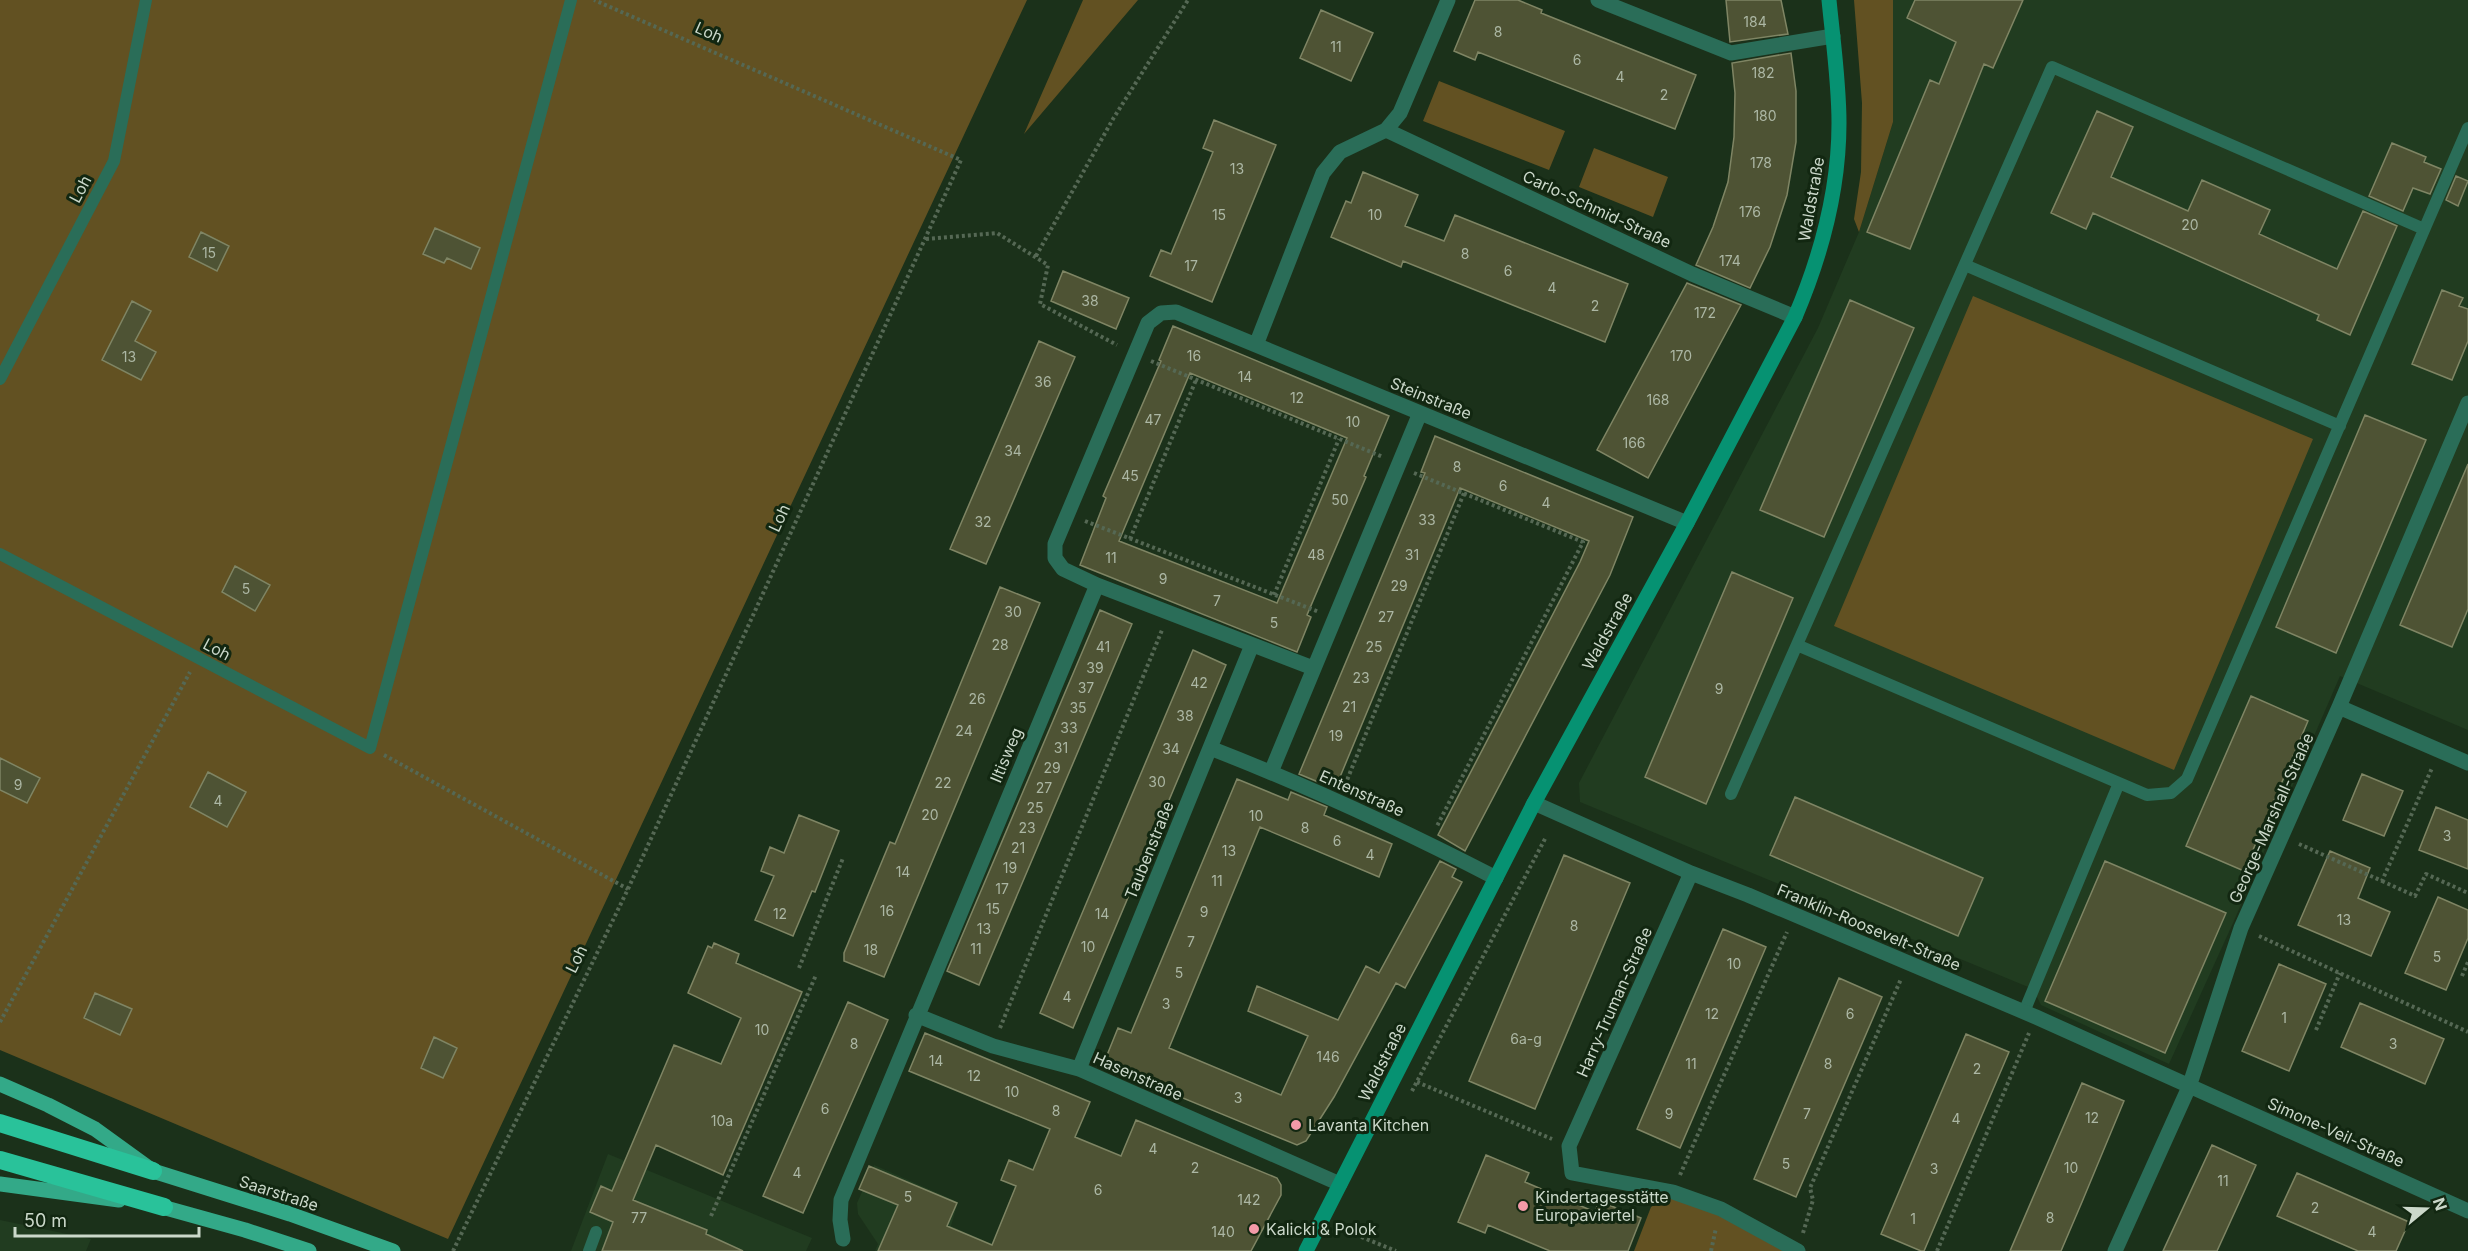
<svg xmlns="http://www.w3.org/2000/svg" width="2468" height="1251" font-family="Inter,sans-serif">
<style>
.built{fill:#213c20}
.green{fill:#625122}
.building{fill:#4e5334;stroke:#7f8564;stroke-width:1.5;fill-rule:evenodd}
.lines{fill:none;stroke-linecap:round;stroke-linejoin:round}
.path{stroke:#556854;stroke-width:4;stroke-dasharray:3 3;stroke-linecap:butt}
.lane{stroke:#2a6d58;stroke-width:12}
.street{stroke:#2a6d58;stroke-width:15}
.secondary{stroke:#069272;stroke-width:15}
.primary{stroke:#33a988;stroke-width:15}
.highway{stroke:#29c29a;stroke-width:18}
.poi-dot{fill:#f39aa8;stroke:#122711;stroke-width:2}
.labels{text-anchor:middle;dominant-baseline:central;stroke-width:6;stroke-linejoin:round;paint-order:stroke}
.number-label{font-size:14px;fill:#acb7a4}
.street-label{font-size:16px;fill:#cbd8ca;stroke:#122711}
.poi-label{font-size:16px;fill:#cbd8ca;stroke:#122711;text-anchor:start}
</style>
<rect width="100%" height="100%" fill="#1b311a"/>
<path class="built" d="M1893,0H2468V730L2340,676L2233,923L2169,1064L2041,1005L2033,989L1580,802L1579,783L1818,328L1859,232L1893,122Z
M608,1154L812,1238L806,1251H571Z
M874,1165L958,1202L951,1226L1008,1251H875L878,1244L858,1214L857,1203Z
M0,1220L91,1239L86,1251H0Z"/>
<path class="green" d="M0,0H1027L448,1239L0,1050Z
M1083,0H1138L1024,134Z
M1854,0H1893V122L1859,232L1854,219L1861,172L1862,103Z
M1439,81L1565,131L1549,170L1423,121Z
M1594,148L1668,177L1653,217L1579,187Z
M1973,296L2313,439L2174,770L1834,626Z
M1673,1192L1798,1251H1634L1651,1207Z"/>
<path class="building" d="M1475,0H1518L1542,10L1541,13L1696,75L1675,129L1478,52L1475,60L1454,51Z
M1726,0H1781L1788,34L1730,42Z
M1915,0H2023L1993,68L1984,64L1910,249L1867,232L1930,80L1939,84L1956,42L1907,18Z
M1321,10L1373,33L1351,81L1300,58Z
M1791,53L1796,91V142L1787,195L1770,247L1750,288L1696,265L1713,227L1728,182L1734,137L1735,93L1732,63Z
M2097,111L2133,127L2111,177L2188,211L2202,180L2270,210L2259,234L2337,269L2363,211L2397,226L2350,335L2317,320L2319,315L2093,213L2086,229L2051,213Z
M1214,120L1276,145L1212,302L1150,276L1161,250L1171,254L1200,184L1213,152L1203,148Z
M2392,143L2426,157L2424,162L2441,169L2430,194L2413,188L2403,211L2369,196Z
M1363,172L1418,195L1405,226L1444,241L1455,215L1628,284L1605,342L1403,261L1401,267L1331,237L1346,201L1351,203Z
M2456,176L2468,181L2458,206L2446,200Z
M435,228L480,248L471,269L447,258L444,263L423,254Z
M201,232L229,246L217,271L189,257Z
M1063,271L1129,298L1116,329L1051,301Z
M1687,283L1741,305L1648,478L1597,450Z
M2442,290L2463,298L2459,306L2468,309V341L2452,380L2412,364Z
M1850,300L1914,328L1824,537L1760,510Z
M132,301L151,311L135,341L156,352L141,380L102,360Z
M1173,326L1389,416L1364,476L1366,477L1307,615L1311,617L1297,652L1080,565L1106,498L1103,496L1161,361L1159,360ZM1190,373L1347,438L1277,603L1119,541Z
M1039,341L1075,357L986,564L950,549Z
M2365,415L2426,440L2336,653L2276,627Z
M1435,436L1633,517L1610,575L1465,851L1438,835L1580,562L1589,541L1460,488L1335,789L1299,774L1425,473L1421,472Z
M2468,464V609L2452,647L2400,625Z
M235,566L270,585L255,611L222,592Z
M1732,572L1793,598L1706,804L1645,777Z
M1000,587L1040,603L884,977L844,961V953L890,842L895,844Z
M1100,610L1132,624L979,985L947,971Z
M1193,650L1226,665L1073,1028L1040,1013Z
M2251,696L2308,721L2244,871L2186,846Z
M0,758L40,778L27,803L0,790Z
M208,772L246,792L227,827L190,807Z
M2362,774L2403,791L2384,836L2343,820Z
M1237,779L1288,800L1291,792L1327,807L1324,815L1392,844L1379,877L1260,827L1169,1048L1281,1095L1308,1036L1248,1011L1257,986L1338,1020L1366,966L1379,973L1440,861L1456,869L1452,877L1462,882L1405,988L1396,983L1334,1097L1306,1141L1297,1145L1103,1065L1118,1028L1131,1033Z
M1795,797L1983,878L1958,936L1770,855Z
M2436,807L2468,820V869L2419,850Z
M799,815L839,831L815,892L812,891L793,936L755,920L774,876L761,871L770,847L784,853Z
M2330,851L2370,868L2358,898L2390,912L2371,956L2298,925Z
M1564,855L1630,883L1535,1109L1469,1081Z
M2105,861L2226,913L2165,1053L2045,1001Z
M2438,897L2468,910V938L2446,990L2405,973Z
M1723,929L1766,947L1680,1148L1637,1129Z
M714,943L739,954L736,963L802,992L723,1175L656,1145L633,1200L707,1230L706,1234L743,1251H602L613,1222L590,1212L601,1186L612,1191L674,1045L721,1064L741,1018L688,993L708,946L712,948Z
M2279,964L2326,984L2289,1071L2242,1051Z
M1839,978L1882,997L1796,1197L1754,1179Z
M95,993L132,1009L120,1035L84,1018Z
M848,1002L888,1020L803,1213L763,1196Z
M2360,1003L2444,1039L2425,1084L2341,1047Z
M925,1033L1090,1102L1075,1137L1121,1156L1136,1120L1277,1178L1281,1185V1195L1251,1251H878L898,1205L859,1189L869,1166L957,1203L947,1226L992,1245L1016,1186L1001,1180L1009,1160L1033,1170L1050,1129L909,1071Z
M1966,1034L2009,1052L1924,1251H1921L1881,1234Z
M434,1037L457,1048L443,1078L421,1068Z
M2082,1083L2124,1101L2082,1202L2061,1251H2010Z
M2212,1145L2256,1165L2243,1194L2217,1251H2163Z
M1486,1155L1529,1173L1525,1182L1595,1212L1599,1201L1641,1218L1628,1251H1550L1488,1225L1485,1233L1458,1222Z
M2297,1173L2409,1222L2396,1251H2358L2277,1216Z"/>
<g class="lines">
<path class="path" d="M926,239L997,233L1048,265L1040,304L1117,345
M1036,256L1113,119L1188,0
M1151,361L1383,457
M1414,473L1583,542L1437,826
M1085,521L1319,612
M1130,539L1196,380
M1274,595L1339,439
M384,755L628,889
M1345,785L1464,493
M2299,844L2382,881L2432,768
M2382,881L2415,896L2426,874L2468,893
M2259,936L2468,1032
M799,968L843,858
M2462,976L2468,962
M0,1022L190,672
M1000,1028L1162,630
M2316,1030L2340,973
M1417,1082L1552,1139
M1412,1091L1546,837
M1680,1175L1787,932
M711,1216L816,975
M1339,1228L1396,1251
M1803,1233L1813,1200L1810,1188L1901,979
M453,1251L628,889L961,160L594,0
M1711,1251L1716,1228
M1937,1251L2029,1033"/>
<path class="lane" d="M1965,265L2340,426
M0,379L114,161L146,0
M0,554L370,748L571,0
M1797,645L2147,795L2171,793L2187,779L2468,128
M1731,794L2052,67L2424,229
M2024,1012L2119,783
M589,1251L596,1232"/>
<path class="street" d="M1598,0L1731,53L1833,36
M1386,130L1692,274L1795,317
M1256,345L1323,173L1340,152L1386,130L1400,113L1448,0
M1313,668L1097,585L1063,569L1055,558V544L1148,323L1161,313L1176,312L1687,523
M2339,707L2468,763
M1210,748C1308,786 1403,830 1496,878
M1271,772L1420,413
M1534,803L1691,873L1748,895L2036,1017L2468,1211
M1691,873L1569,1146L1572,1173L1673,1192L1721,1209L1798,1251
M916,1015L993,1046L1079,1069L1340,1184
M1079,1069L1252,645
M843,1239L840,1220L841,1200L1097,585
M2115,1251L2189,1087L2241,928L2339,707L2468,403"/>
<path class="secondary" d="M1306,1251L1534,803L1687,523L1795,317C1821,256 1839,190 1839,123C1839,82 1833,41 1829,0"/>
<path class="primary" d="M0,1084L48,1105L95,1129L153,1171L290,1214L393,1251
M0,1184L119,1200
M155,1205L245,1230L309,1251"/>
<path class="highway" d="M0,1123L153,1171
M0,1160L164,1207"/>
</g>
<g class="poi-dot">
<circle cx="1296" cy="1125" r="6"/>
<circle cx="1523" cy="1206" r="6"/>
<circle cx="1254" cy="1229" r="6"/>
</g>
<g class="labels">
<g class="number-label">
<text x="1755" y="21">184</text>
<text x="1498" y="31">8</text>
<text x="1336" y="46">11</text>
<text x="1577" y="59">6</text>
<text x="1763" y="72">182</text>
<text x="1620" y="76">4</text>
<text x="1664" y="94">2</text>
<text x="1765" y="115">180</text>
<text x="1761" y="162">178</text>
<text x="1237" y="168">13</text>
<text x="1750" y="211">176</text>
<text x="1219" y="214">15</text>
<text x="1375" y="214">10</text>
<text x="2190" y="224">20</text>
<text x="209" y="252">15</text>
<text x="1465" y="253">8</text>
<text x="1730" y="260">174</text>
<text x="1191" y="265">17</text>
<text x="1508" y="270">6</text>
<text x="1552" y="287">4</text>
<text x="1090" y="300">38</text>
<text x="1595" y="305">2</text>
<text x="1705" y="312">172</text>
<text x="1194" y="355">16</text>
<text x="1681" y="355">170</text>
<text x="129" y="356">13</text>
<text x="1245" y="376">14</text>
<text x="1043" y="381">36</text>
<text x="1297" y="397">12</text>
<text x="1658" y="399">168</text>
<text x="1153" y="419">47</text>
<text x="1353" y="421">10</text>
<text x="1634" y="442">166</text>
<text x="1013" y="450">34</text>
<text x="1457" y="466">8</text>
<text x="1130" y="475">45</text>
<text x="1503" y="485">6</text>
<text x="1340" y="499">50</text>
<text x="1546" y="502">4</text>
<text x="1427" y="519">33</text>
<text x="983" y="521">32</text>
<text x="1316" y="554">48</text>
<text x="1412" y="554">31</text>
<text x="1111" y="557">11</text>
<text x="1163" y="578">9</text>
<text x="1399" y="585">29</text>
<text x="246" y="588">5</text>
<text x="1217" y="600">7</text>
<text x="1013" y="611">30</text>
<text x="1386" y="616">27</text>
<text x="1274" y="622">5</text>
<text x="1000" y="644">28</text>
<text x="1103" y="646">41</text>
<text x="1374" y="646">25</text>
<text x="1095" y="667">39</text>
<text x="1361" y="677">23</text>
<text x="1199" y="682">42</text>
<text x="1086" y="687">37</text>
<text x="1719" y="688">9</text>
<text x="977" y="698">26</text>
<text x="1349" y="706">21</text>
<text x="1078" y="707">35</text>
<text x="1185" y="715">38</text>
<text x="1069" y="727">33</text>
<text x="964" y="730">24</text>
<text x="1336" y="735">19</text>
<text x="1061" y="747">31</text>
<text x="1171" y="748">34</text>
<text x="1052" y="767">29</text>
<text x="1157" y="781">30</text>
<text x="943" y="782">22</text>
<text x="18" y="784">9</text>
<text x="1044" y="787">27</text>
<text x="218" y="800">4</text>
<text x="1035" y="807">25</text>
<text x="930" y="814">20</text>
<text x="1256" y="815">10</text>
<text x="1027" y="827">23</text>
<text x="1305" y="827">8</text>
<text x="2447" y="835">3</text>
<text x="1337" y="840">6</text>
<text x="1018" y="847">21</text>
<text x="1229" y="850">13</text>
<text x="1370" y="854">4</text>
<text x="1010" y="867">19</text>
<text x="903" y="871">14</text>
<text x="1217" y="880">11</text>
<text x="1002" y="888">17</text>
<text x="993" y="908">15</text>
<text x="887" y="910">16</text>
<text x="1204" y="911">9</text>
<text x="780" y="913">12</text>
<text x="1102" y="913">14</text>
<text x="2344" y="919">13</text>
<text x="1574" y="925">8</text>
<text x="984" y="928">13</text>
<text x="1191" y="941">7</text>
<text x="1088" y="946">10</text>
<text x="976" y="948">11</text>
<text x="871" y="949">18</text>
<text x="2437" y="956">5</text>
<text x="1734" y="963">10</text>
<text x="1179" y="972">5</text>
<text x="1067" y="996">4</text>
<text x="1166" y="1003">3</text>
<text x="1712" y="1013">12</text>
<text x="1850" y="1013">6</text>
<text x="2284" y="1017">1</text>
<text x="762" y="1029">10</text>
<text x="1526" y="1038">6a-g</text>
<text x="854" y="1043">8</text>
<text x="2393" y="1043">3</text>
<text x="1328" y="1056">146</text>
<text x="936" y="1060">14</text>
<text x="1691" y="1063">11</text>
<text x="1828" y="1063">8</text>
<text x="1977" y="1068">2</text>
<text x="974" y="1075">12</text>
<text x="1012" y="1091">10</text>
<text x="1238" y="1097">3</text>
<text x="825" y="1108">6</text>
<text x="1056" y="1110">8</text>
<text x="1669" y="1113">9</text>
<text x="1807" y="1113">7</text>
<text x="2092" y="1117">12</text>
<text x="1956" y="1118">4</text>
<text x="722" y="1120">10a</text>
<text x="1153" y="1148">4</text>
<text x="1786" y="1163">5</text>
<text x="1195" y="1167">2</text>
<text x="2071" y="1167">10</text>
<text x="1934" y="1168">3</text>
<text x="797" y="1172">4</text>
<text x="2223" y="1180">11</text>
<text x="1098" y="1189">6</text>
<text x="908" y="1196">5</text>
<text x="1249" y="1199">142</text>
<text x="2315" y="1207">2</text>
<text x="639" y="1217">77</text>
<text x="2050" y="1217">8</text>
<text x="1913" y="1218">1</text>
<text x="1223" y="1231">140</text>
<text x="2372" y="1231">4</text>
</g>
<g class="street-label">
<text transform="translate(709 32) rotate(24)">Loh</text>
<text transform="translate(80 189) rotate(-62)">Loh</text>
<text transform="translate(1811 199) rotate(-80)">Waldstraße</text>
<text transform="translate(1597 209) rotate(25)">Carlo-Schmid-Straße</text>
<text transform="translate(1431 398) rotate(22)">Steinstraße</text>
<text transform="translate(779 518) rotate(-65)">Loh</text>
<text transform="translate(1607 631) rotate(-61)">Waldstraße</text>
<text transform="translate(217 649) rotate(28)">Loh</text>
<text transform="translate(1006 755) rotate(-67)">Iltisweg</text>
<text transform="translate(1362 793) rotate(24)">Entenstraße</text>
<text transform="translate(2271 818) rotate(-66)">George-Marshall-Straße</text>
<text transform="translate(1149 850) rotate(-68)">Taubenstraße</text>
<text transform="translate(1869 927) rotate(23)">Franklin-Roosevelt-Straße</text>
<text transform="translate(576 959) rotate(-64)">Loh</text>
<text transform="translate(1614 1002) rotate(-66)">Harry-Truman-Straße</text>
<text transform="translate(1382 1062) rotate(-63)">Waldstraße</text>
<text transform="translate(1138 1076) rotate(24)">Hasenstraße</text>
<text transform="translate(2336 1132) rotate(24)">Simone-Veil-Straße</text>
<text transform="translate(279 1193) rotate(18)">Saarstraße</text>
</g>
<g class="poi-label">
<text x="1308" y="1125">Lavanta Kitchen</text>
<text x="1535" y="1197">Kindertagesstätte<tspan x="1535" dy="18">Europaviertel</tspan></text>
<text x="1266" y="1229">Kalicki &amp; Polok</text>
</g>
</g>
<g transform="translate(2426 1209) rotate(71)" stroke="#122711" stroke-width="4.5" paint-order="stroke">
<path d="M0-4.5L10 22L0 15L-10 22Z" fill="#cbd8ca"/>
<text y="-9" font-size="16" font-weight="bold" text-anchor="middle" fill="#cbd8ca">N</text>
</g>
<path d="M15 1227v9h184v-9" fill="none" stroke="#cbd8ca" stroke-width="3"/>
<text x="24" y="1227" font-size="18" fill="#cbd8ca" stroke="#122711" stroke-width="4.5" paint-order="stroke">50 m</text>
</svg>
